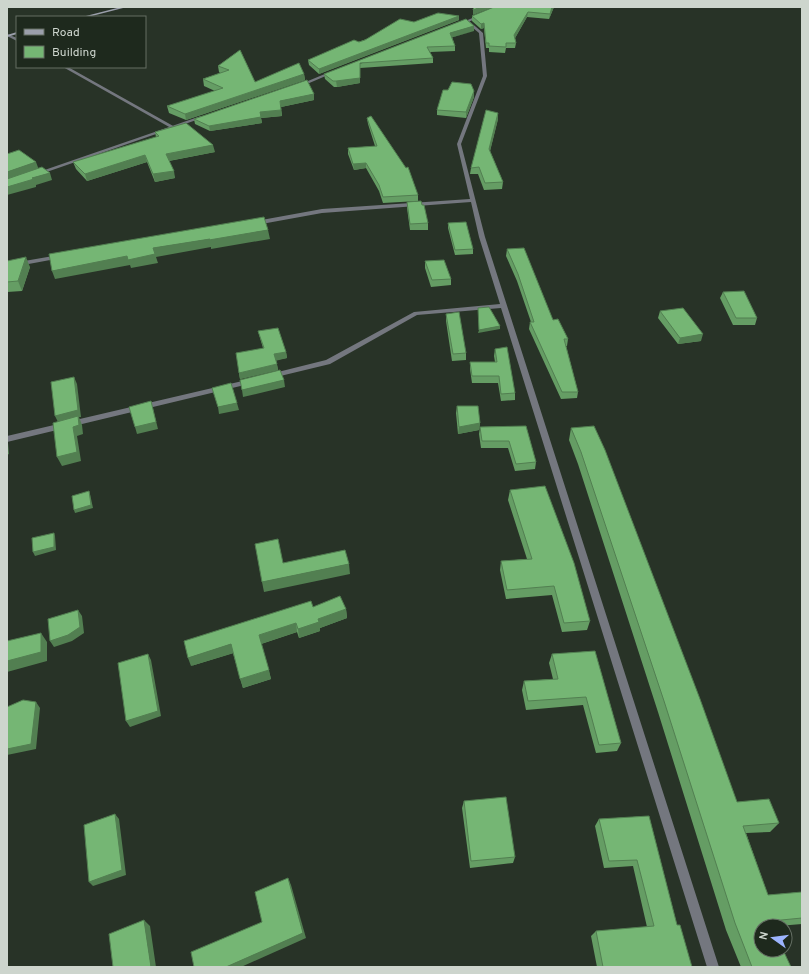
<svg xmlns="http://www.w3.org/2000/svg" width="809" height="974" font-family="Overpass,sans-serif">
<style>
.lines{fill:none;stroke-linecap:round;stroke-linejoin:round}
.minor{fill:#74777f;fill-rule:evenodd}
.tertiary{fill:#74777f;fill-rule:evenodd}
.secondary{fill:#9b9fab;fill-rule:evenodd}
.wall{fill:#659d64}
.shaded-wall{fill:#527f51}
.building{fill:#75b674;stroke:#527f51}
</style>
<rect width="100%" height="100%" fill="#283327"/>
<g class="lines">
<path class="minor" d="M466,20H468L483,33L487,76L461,144L485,237L719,967H707L501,308L417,315L330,364L272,378L269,376L270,374L326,360L414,312L500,304L479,237L471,202L322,213L256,225L253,223L256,221L322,209L470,199L457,144L483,76L479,33L466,22Z
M7,34L17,38V41L7,36Z
M63,67H68L175,127L171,128Z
M59,255L61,256V258L7,268V264Z
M251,379L255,381L253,383L7,442V436Z"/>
<path class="tertiary" d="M498,7H503L459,26L456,25Z
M332,71L335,72L300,87L296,86Z
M201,116L205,117L38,175L33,174Z"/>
<path class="secondary" d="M121,7H127L88,17H82Z
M17,32V34L7,37V35Z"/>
</g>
<path class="wall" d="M554,7L549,19L527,17L515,38L516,43L515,48H506L505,53L489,52V48H486L484,28L481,29L472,21V16Z
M459,16V20L319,74L309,65L308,60L414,22Z
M474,31L452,37L455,46V51L430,52L433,58V63L360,68V83L337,87H334L325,79L324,74Z
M240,50L255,82L304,74L305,80L186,120L169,113L167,106L215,91L204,86L203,79L220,73L219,72L218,66Z
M474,91V97L466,118L437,115V110Z
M314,94V100L281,107L282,116L261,118L262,123L210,131L195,124L194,119Z
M498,113V119L490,151L503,182L502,189L484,190L478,174H470L471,168Z
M367,118L418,195V201L383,203L379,191L366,168L354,170L348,154V148L375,146L368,124Z
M155,132L215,152L169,161L175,178L155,182L147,162L87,181L76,169L73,162L156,137Z
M407,202L428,223V230H410L407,208Z
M448,223L473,249V254L455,255L448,228Z
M507,249L553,320L568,339L567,346H566L578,392L577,398L561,399L529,329L530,322H531L517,281L506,256Z
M7,261L30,267L22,291L7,292Z
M425,261L451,279V285L431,287L425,268Z
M723,292L757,318L755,325H733L720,298Z
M660,311L701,341L678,344L658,318Z
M446,314L466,353V360L452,361L446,321Z
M258,331L286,352L287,358L276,360L278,370L240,379L239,373L263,348Z
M495,349L515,393V400L501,401L498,383H472L470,369V362H495L494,356Z
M457,406L480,423L479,430L458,434L456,413Z
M526,426L536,462L535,469L515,471L508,448H481L479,434L480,427Z
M571,428L737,802L779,823L770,832L746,833L768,895L802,892V924L778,926H761L791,967H741L726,930L658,712L578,464L569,440Z
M510,490L590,621L587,630L562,632L552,595L506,599L500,570L501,561L527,559L508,500Z
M313,607L346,609L347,618L320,628V631L299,638L297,632L261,644L271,679L243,688L233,653L191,666Z
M595,651L621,743L617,751L596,753L583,705L526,710L522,690L524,681L553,679L549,663L552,654Z
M464,801L515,857L513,863L470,868L462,808Z
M649,816L677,925L692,967H597L591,936L596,931L647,927L633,866L604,868L595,826L599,819Z"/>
<path class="shaded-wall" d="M481,7H494L473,15V10Z
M552,7H554L549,19L550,14Z
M528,12L527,17L514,40V35Z
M459,16V20L319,74V69Z
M484,23V28L481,29V24Z
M474,26V31L450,38V33Z
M360,63V83L337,87L336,81Z
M304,74L305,80L186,120L185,114Z
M474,91V97L466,118V112Z
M314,94V100L281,107L280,101Z
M281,110L282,116L261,118L262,123L210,131L209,126L260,112Z
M498,113V119L489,155V149Z
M213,145L215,152L168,161L166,154Z
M145,155L147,162L87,181L85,174Z
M36,162L39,170L7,180V172Z
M366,163V168L354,170L353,164Z
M174,171L175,178L155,182L153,174Z
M50,173L52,180L36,185V187L7,195V187L32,178Z
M268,230L270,239L211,249V247L156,257L158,263L131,268L130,265L55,279L52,271L153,248L210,239Z
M26,257L30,267L22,291L18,281Z
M500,326V329L478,333L479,330Z
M703,334L701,341L678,344L680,338Z
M286,352L287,358L275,361L274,354Z
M277,364L278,370L240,379L239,373Z
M74,377L77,384L81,417H79L82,425L83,434L77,436L81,461L62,466L57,457L58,422L55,416Z
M284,380L285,387L243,397L242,390Z
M151,401L158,429L137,434L135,427Z
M237,403L239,410L219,414L218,407Z
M480,423L479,430L458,434L459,427Z
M7,441L8,443L9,454L7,455Z
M89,491L90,494L93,508L75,513L74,510Z
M54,533L55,536L56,550L35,556L33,552Z
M349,564L350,574L264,592L262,582Z
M346,609L347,618L320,628V631L299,638L298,629L318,619Z
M78,610L82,616L84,633L72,641L54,647L50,641Z
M296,623L297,632L261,644L259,635Z
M41,633L47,642V661L7,672V661Z
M231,644L234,653L191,666L188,658Z
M148,654L151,660L161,716L130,727L126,721Z
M269,670L271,679L243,688L240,679Z
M36,702L40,708L36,749L7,755V749Z
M115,814L119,819L126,875L93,886L89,882Z
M288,878L291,885L306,938L241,967H226L303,933Z
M144,920L150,926L156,967H151Z"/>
<path class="building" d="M474,7H481L473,10Z
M494,7H552L550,14L528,12L514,35L516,43H506V47L489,46V43H486L484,23L481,24L472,16Z
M438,13L459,16L319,69L308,60L354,40L359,42L365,40L400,19L414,22Z
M466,19L474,26L450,33L455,46L427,47L433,58L360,63V78L336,81H333L324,74Z
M240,50L255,82L299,63L304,74L185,114L167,106L223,88L203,79L229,70L218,66Z
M307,80L314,94L280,101L281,110L260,112L261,117L209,126L194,119Z
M452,82L471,84L474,91L466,112L437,110L443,90H448Z
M486,110L498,113L489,149L503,182L485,183L479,167L471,168Z
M371,116L406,168L408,167L418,195L383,197L379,185L366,163L353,164L348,148L377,146L367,118Z
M186,123L213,145L166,154L174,171L153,174L145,155L85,174L73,162L159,136L155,132Z
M19,150L36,162L7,172V154Z
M42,167L50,173L32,178L34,179L7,187V179Z
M421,201L422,205H424L428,223L410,224L407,202Z
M264,217L268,230L209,240L210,239L153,248L155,254L128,260L127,256L52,271L49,254Z
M466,222L473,249L455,250L448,223Z
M524,248L553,320L558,319L568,339H564L578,392H562L530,322H534L518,274L507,249Z
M26,257L18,281L7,282V261Z
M444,260L451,279L432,280L425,261Z
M744,291L757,318H736L723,292Z
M489,307L500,326L479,330L478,308Z
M683,308L703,334L680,338L660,311Z
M459,312L466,353L453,354L446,314Z
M278,328L286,352L274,354L277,364L239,373L236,353L264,348L258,331Z
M507,347L515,393L501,394L499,376H472L470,362H497L495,349Z
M280,370L284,380L242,390L240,380Z
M74,377L78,410L55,416L51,382Z
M231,383L237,403L218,407L212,388Z
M151,401L156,422L135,427L129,407Z
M457,406H478L480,423L459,427Z
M78,416L79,425L73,427L77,452L57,457L53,423Z
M526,426L536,462L516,464L509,441H482L480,427Z
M594,426L605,450L700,699L737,802L769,799L779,823L743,826L768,895L802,892V918L771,921L773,926H761V950H783L791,967H752L735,923L664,701L581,452L571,428Z
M545,486L574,563L590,621L564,623L554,586L507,590L501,561L532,559L510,490Z
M89,491L91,505L74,510L72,496Z
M54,533V547L33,552L32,538Z
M278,539L283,563L345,550L349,564L262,582L255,544Z
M340,596L346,609L318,619L319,622L298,629L296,623L259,635L269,670L240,679L231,644L188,658L184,641L311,601L313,607Z
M78,610L80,627L68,635L50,641L48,619Z
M41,633V652L7,661V641Z
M595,651L621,743L599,745L586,697L528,701L524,681L558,679L552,654Z
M148,654L158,711L126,721L118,663Z
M23,700L36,702L31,744L7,749V707Z
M506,797L515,857L471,861L464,801Z
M115,814L122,870L89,882L84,825Z
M649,816L677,925H680L692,967H603L596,931L654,926L637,860L609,861L599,819Z
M288,878L303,933L226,967H194L191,952L262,922L255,892Z
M144,920L151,967H113L109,934Z"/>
<rect width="809" height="974" fill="none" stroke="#cdd5cd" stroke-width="16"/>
<rect x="16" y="16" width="130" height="52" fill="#1e291d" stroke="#646e63"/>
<rect x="24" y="29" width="20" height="6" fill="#9b9fab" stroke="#646e63"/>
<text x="52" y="36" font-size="12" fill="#cdd5cd">Road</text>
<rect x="24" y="46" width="20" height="12" fill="#75b674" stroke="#646e63"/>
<text x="52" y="56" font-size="12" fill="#cdd5cd">Building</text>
<g transform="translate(773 938) rotate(284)"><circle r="19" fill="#1e291d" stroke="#646e63"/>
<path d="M0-3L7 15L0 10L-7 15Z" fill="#9cb4fd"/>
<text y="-6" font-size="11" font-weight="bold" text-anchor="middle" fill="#cdd5cd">N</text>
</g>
</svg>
